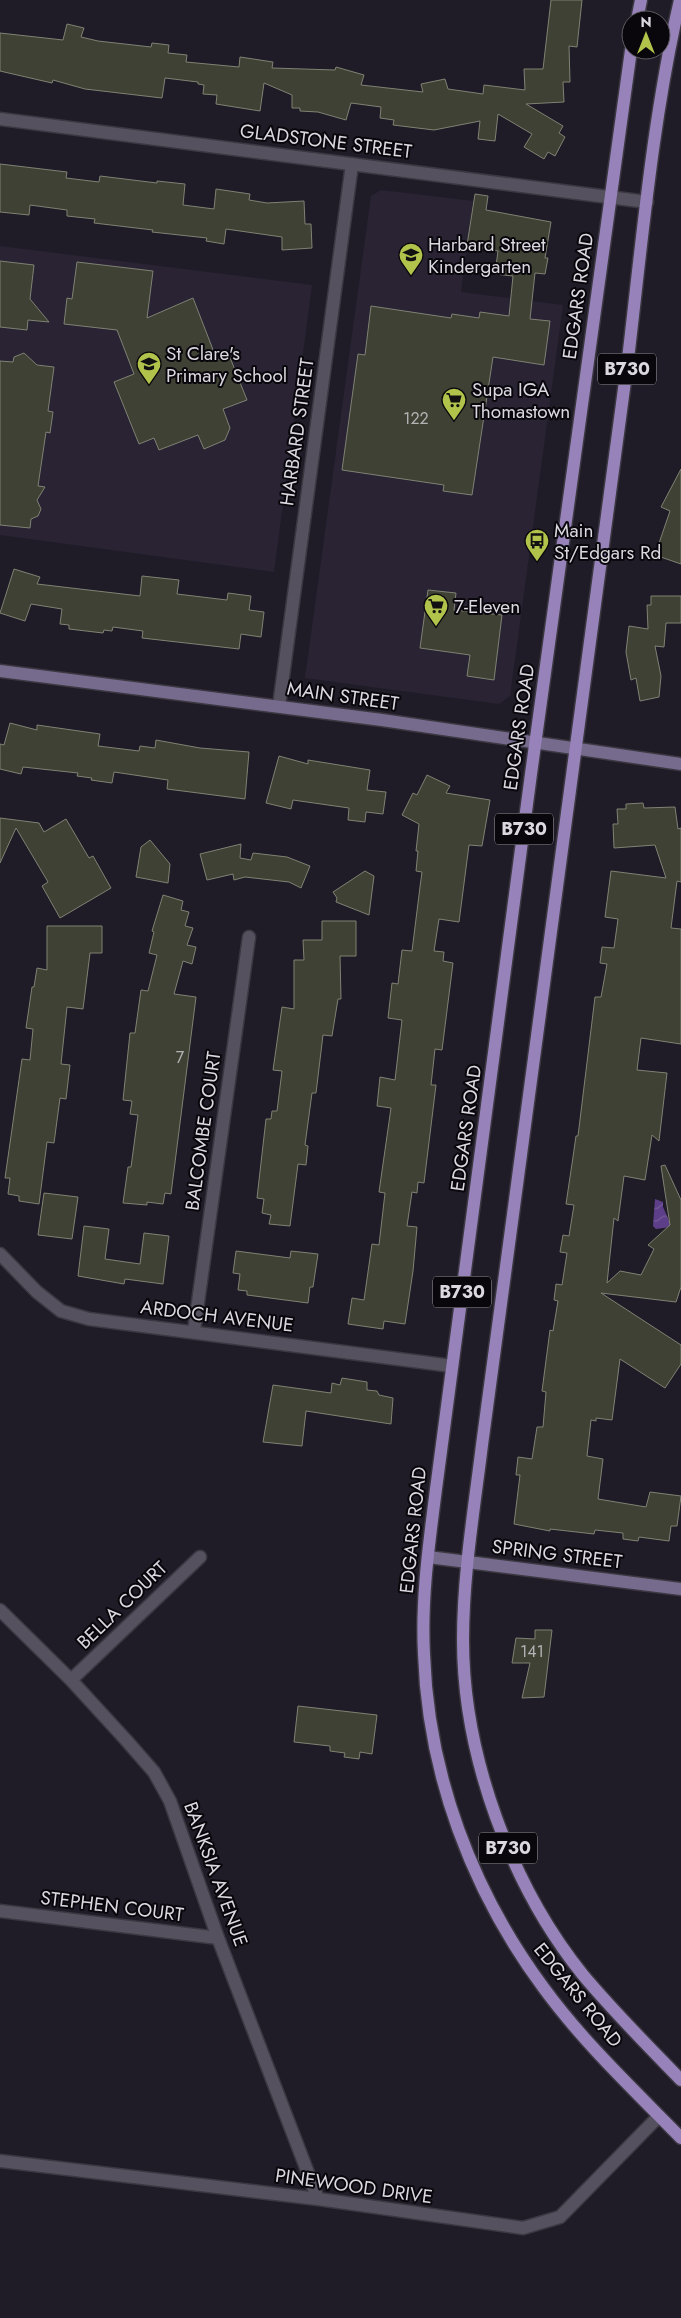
<svg xmlns="http://www.w3.org/2000/svg" width="681" height="2318" font-family="Jost,sans-serif">
<style>
.built{fill:#292334}
.water{fill:url(#water-waves)}
.building{fill:#3e4133;stroke:#7f8273}
.lines{fill:none;stroke-linecap:round;stroke-linejoin:round}
.street-casing{stroke:#3b3842;stroke-width:15}
.secondary-casing{stroke:#3b3842;stroke-width:15}
.primary-casing{stroke:#3b3842;stroke-width:15}
.street{stroke:#56515f;stroke-width:12}
.secondary{stroke:#766a8d;stroke-width:12}
.primary{stroke:#9783ba;stroke-width:12}
.labels{text-anchor:middle;dominant-baseline:central;stroke-width:4;stroke-linejoin:round;paint-order:stroke}
.number-label{font-size:16px;fill:#b4b2b5}
.shield{fill:#09070c;stroke:#9c99a0;stroke-width:1}
.shield-label{font-size:18px;font-weight:bold;fill:#dbd8e0}
.street-label{font-size:19px;fill:#dbd8e0;stroke:#09070c}
.poi-label{font-size:19px;fill:#dbd8e0;stroke:#09070c;text-anchor:start}
</style>
<defs>
<pattern id="water-waves" width="16" height="10" patternUnits="userSpaceOnUse" patternTransform="scale(1.25)"><rect width="16" height="10" fill="#5d3f89"/><path d="M0 5q4-4 8 0t8 0" fill="none" stroke="#745a99"/></pattern>
</defs>
<rect width="100%" height="100%" fill="#201c27"/>
<path class="built" d="M381,190L473,201L461,292L563,305L510,696L499,704L305,678L371,196Z
M0,246L312,285L274,572L0,535Z"/>
<path class="water" d="M655,1199L663,1202V1207L671,1225L670,1227L656,1229L653,1226Z"/>
<path class="building" d="M551,0H582L577,47L569,46L570,82H563L564,102L526,104L563,126L559,133L565,137L555,156L548,152L544,159L524,147L532,134L498,114L495,141L478,139L480,121L434,130L393,125L394,120L380,118L381,107L351,103L346,120L318,112L300,111V108H292V95L264,83L260,111L216,104L217,95L203,94L204,85L198,84V82L165,78L162,98L85,89L53,80L52,83L0,71V33L63,40L67,24L84,28L81,37L98,41L151,47L152,43L169,45L168,53L187,55L186,62L239,67L240,57L273,62L272,68L335,70L336,67L364,75L361,85L423,92L421,84L445,79L448,89L483,94L484,85L525,90L524,69H543Z
M0,164L67,172L66,178L99,182L100,176L157,183V181L185,184L183,205L214,209L216,189L250,194L249,200L267,203L304,201L305,224H311L312,248L282,250V237L226,229L224,244L206,241L207,238L152,232L153,230L94,223L95,219L67,216V210L30,205L29,215L0,212Z
M475,194L488,196L486,210L551,222L545,258H548L545,274L535,273L530,319L550,321L544,365L493,357L472,495L443,491L444,485L342,470L358,354L365,355L371,306L451,318L452,314L479,318L480,312L509,316L513,276L495,274L498,251L467,245Z
M0,261L34,265L30,299L49,322L28,320L27,330L0,327Z
M77,262L153,271L147,318L193,298L217,360L229,355L247,400L223,409L230,428L225,440L204,449L198,435L159,450L154,438L139,444L114,382L134,374L117,330L64,324L67,298L72,299Z
M24,353L37,365L54,367L48,411L53,412L50,433L46,432L38,486L45,487L37,500L41,509L38,516L31,519L30,528L0,525V361L13,362L14,357Z
M681,469V564L655,555L670,511L661,507Z
M14,569L40,577L37,584L140,596L142,576L179,580L177,594L227,600L228,593L251,596L249,610L264,612L261,637L241,634L239,649L142,638L143,631L113,627L112,631L104,630L103,633L69,629V625L60,624L62,609L31,604L25,621L0,613Z
M428,590L456,593L454,610L502,615L494,680L467,676L470,655L420,648Z
M651,596H681V623H666L664,647L655,646L661,676L659,697L640,701L636,678L631,680L626,652L629,626L648,629L647,605H651Z
M10,723L37,730V725L100,734L98,746L139,751L140,746L155,748L156,740L200,748L249,752L245,799L167,789L168,780L114,772L112,783L91,780L92,778L77,776L78,773L23,767L21,774L0,769V744L4,745Z
M279,756L308,764V760L370,770L367,790L386,792L383,814L366,812L365,822L348,820L349,808L293,800L291,809L266,803Z
M427,775L450,786L446,793L490,800L482,846L469,845L459,922L439,919L434,951L444,952L443,961L453,963L442,1050L435,1049L431,1085H436L424,1183L418,1182L417,1193L412,1192L407,1226L417,1227L413,1271L405,1324L384,1321L383,1329L348,1324L352,1298L364,1300L372,1244L379,1245L385,1193L379,1192L391,1108L377,1106L380,1077L395,1080L402,1020L388,1018L392,983L398,984L402,950L412,951L420,887L422,872L416,871L418,851H416L419,824L402,815L413,793L417,795Z
M643,803L644,808L675,807L678,829L681,828V882L677,881L671,928L681,929V1044L641,1038L637,1070L667,1073L659,1141L652,1135L645,1180L624,1176L618,1221L614,1218L607,1283L620,1271L641,1275L654,1249L648,1245L670,1225L661,1166L665,1165L681,1200V1287L676,1302L601,1293L681,1345V1364L665,1388L620,1359L612,1420L596,1418V1421L591,1420L587,1456L603,1459L598,1499L646,1507L650,1492L681,1496L677,1526H671L669,1541L639,1537L638,1541L623,1539V1533L595,1530L594,1534L550,1529V1531L514,1524L520,1475H516L518,1457L532,1459L537,1427H543L546,1392L542,1391L550,1330L553,1331L558,1301L554,1300L556,1284L562,1285L567,1253L560,1252L563,1235L569,1236L574,1205L566,1204L573,1157L576,1136H578L595,997H601L607,964L600,963L602,947L614,948L618,919L605,917L611,871L666,878L655,845L614,848L613,824H618L617,809H626V804Z
M0,818L39,823L44,832L66,819L89,858L93,856L111,888L60,918L42,886L48,882L16,828L0,863Z
M150,840L170,864L168,883L136,877L141,847Z
M241,844L240,858L251,860L253,853L287,857L310,866L301,888L289,882L245,877L234,880L233,874L207,880L200,854Z
M365,871L374,876L369,915L336,902L337,898L333,892Z
M163,895L183,901L181,910L189,912L185,926L193,928L187,945L196,947L192,964L183,961L174,994L196,997L171,1194L165,1193L163,1204L147,1202V1205L123,1203L128,1167H131L138,1115L130,1114L132,1101L123,1100L130,1033H135L141,990L148,991L157,955L149,953L154,932L152,931Z
M322,921H356V956H340L341,999H338L332,1036L323,1035L316,1093H312L305,1145L308,1146L306,1165L298,1164L290,1226L269,1224L271,1215L262,1213L264,1199L257,1198L266,1119H271L272,1111H277L282,1071L273,1070L282,1007L294,1009V960H304L303,940H322Z
M47,926H102V953H90L83,1009L67,1007L61,1064L70,1065L66,1099L60,1098L54,1143L47,1142L39,1204L19,1201V1196L8,1194L10,1178H5L22,1059L30,1060L33,1029L26,1028L32,987H34L37,968L47,970Z
M44,1193L78,1197L72,1239L38,1235Z
M84,1226L109,1229L105,1259L140,1264L144,1233L169,1236L163,1284L125,1279L124,1284L78,1276Z
M236,1251L290,1258L291,1251L318,1254L313,1287H310L308,1303L247,1295V1291L238,1290L240,1274L233,1273Z
M342,1378L367,1382V1390L377,1391L379,1395L393,1398L391,1424L306,1411L302,1446L263,1442L273,1385L331,1393L332,1383L340,1385Z
M535,1630H552L544,1697L522,1698L530,1663H512L516,1638L535,1639Z
M298,1706L377,1715L372,1754L360,1752L359,1759L344,1757L345,1753L330,1751V1746L294,1742Z"/>
<g class="lines">
<defs>
<path id="street" d="M0,119L647,202
M279,706L352,164
M0,1254L37,1292L61,1311L89,1319L452,1366
M194,1331L249,937
M0,1610L71,1680L126,1740L154,1772L170,1801L218,1938L318,2199
M71,1680L200,1557
M0,1911L218,1938
M0,2161L318,2199L523,2228L560,2217L659,2116"/>
<path id="secondary" d="M0,671L382,720L681,764
M428,1557L681,1589"/>
<path id="primary" d="M680,0C653,115 642,241 628,359L482,1445C474,1510 463,1575 463,1640C463,1755 511,1886 583,1975C614,2012 648,2046 681,2080
M637,20L641,0
M631,50L531,774L436,1489C429,1544 421,1599 424,1654C428,1774 472,1891 543,1987C583,2042 634,2090 681,2138"/>
</defs>
<use href="#street" class="street-casing"/>
<use href="#secondary" class="secondary-casing"/>
<use href="#primary" class="primary-casing"/>
<use href="#street" class="street"/>
<use href="#secondary" class="secondary"/>
<use href="#primary" class="primary"/>
</g>
<defs>
<symbol id="school-pin" viewBox="-11 -11 22 30"><path d="M0 17L-7.5 6A9.5 9.5 0 1 1 7.5 6Z" fill="#b2c34c" stroke="#09070c"/><path d="M0-5L7-2L0 1L-7-2ZM-4 1L0 2.5L4 1V4Q0 6-4 4Z" fill="#111"/></symbol>
<symbol id="supermarket-pin" viewBox="-11 -11 22 30"><path d="M0 17L-7.5 6A9.5 9.5 0 1 1 7.5 6Z" fill="#b2c34c" stroke="#09070c"/><path d="M-6-5.5h2.5l.6 2H6L4.5 2H-2.5L-4.4-4H-6ZM-1.5 3.2a1.3 1.3 0 1 0 .1 0ZM3 3.2a1.3 1.3 0 1 0 .1 0Z" fill="#111"/></symbol>
<symbol id="bus-pin" viewBox="-11 -11 22 30"><path d="M0 17L-7.5 6A9.5 9.5 0 1 1 7.5 6Z" fill="#b2c34c" stroke="#09070c"/><path d="M-5-6H5V4H4V6H2V4H-2V6H-4V4H-5ZM-3.5-4V0h7V-4ZM-3.5 1.2v1.5H-2V1.2ZM2 1.2v1.5H3.5V1.2Z" fill="#111"/></symbol>
</defs>
<g fill-rule="evenodd">
<use href="#school-pin" x="397" y="241" width="28" height="38"/>
<use href="#school-pin" x="135" y="350" width="28" height="38"/>
<use href="#supermarket-pin" x="440" y="386" width="28" height="38"/>
<use href="#bus-pin" x="523" y="527" width="28" height="38"/>
<use href="#supermarket-pin" x="422" y="592" width="28" height="38"/>
</g>
<g class="labels">
<g class="number-label">
<text x="416" y="418">122</text>
<text x="180" y="1057">7</text>
<text x="532" y="1651">141</text>
</g>
<g class="shield">
<rect x="598" y="353.5" width="58" height="31" rx="4"/>
<rect x="495" y="813.5" width="58" height="31" rx="4"/>
<rect x="433" y="1276.5" width="58" height="31" rx="4"/>
<rect x="479" y="1832.5" width="58" height="31" rx="4"/>
</g>
<g class="shield-label">
<text x="627" y="369">B730</text>
<text x="524" y="829">B730</text>
<text x="462" y="1292">B730</text>
<text x="508" y="1848">B730</text>
</g>
<g class="street-label">
<text transform="translate(326 141) rotate(7)">GLADSTONE STREET</text>
<text transform="translate(578 296) rotate(-82)">EDGARS ROAD</text>
<text transform="translate(297 432) rotate(-82)">HARBARD STREET</text>
<text transform="translate(343 696) rotate(8)">MAIN STREET</text>
<text transform="translate(519 727) rotate(-82)">EDGARS ROAD</text>
<text transform="translate(466 1128) rotate(-82)">EDGARS ROAD</text>
<text transform="translate(203 1131) rotate(-82)">BALCOMBE COURT</text>
<text transform="translate(217 1316) rotate(7)">ARDOCH AVENUE</text>
<text transform="translate(413 1530) rotate(-84)">EDGARS ROAD</text>
<text transform="translate(557 1554) rotate(7)">SPRING STREET</text>
<text transform="translate(122 1605) rotate(-44)">BELLA COURT</text>
<text transform="translate(216 1874) rotate(70)">BANKSIA AVENUE</text>
<text transform="translate(112 1906) rotate(7)">STEPHEN COURT</text>
<text transform="translate(578 1995) rotate(51)">EDGARS ROAD</text>
<text transform="translate(354 2186) rotate(8)">PINEWOOD DRIVE</text>
</g>
<g class="poi-label">
<text x="428" y="244">Harbard Street<tspan x="428" dy="22">Kindergarten</tspan></text>
<text x="166" y="353">St Clare's<tspan x="166" dy="22">Primary School</tspan></text>
<text x="472" y="389">Supa IGA<tspan x="472" dy="22">Thomastown</tspan></text>
<text x="554" y="530">Main<tspan x="554" dy="22">St/Edgars Rd</tspan></text>
<text x="454" y="606">7-Eleven</text>
</g>
</g>
<g transform="translate(646 35)"><circle r="24" fill="#09070c" stroke="#5d5b61"/>
<path d="M0-4L9 19L0 12L-9 19Z" fill="#b2c34c"/>
<text y="-8" font-size="14" font-weight="bold" text-anchor="middle" fill="#dbd8e0">N</text>
</g>
</svg>
